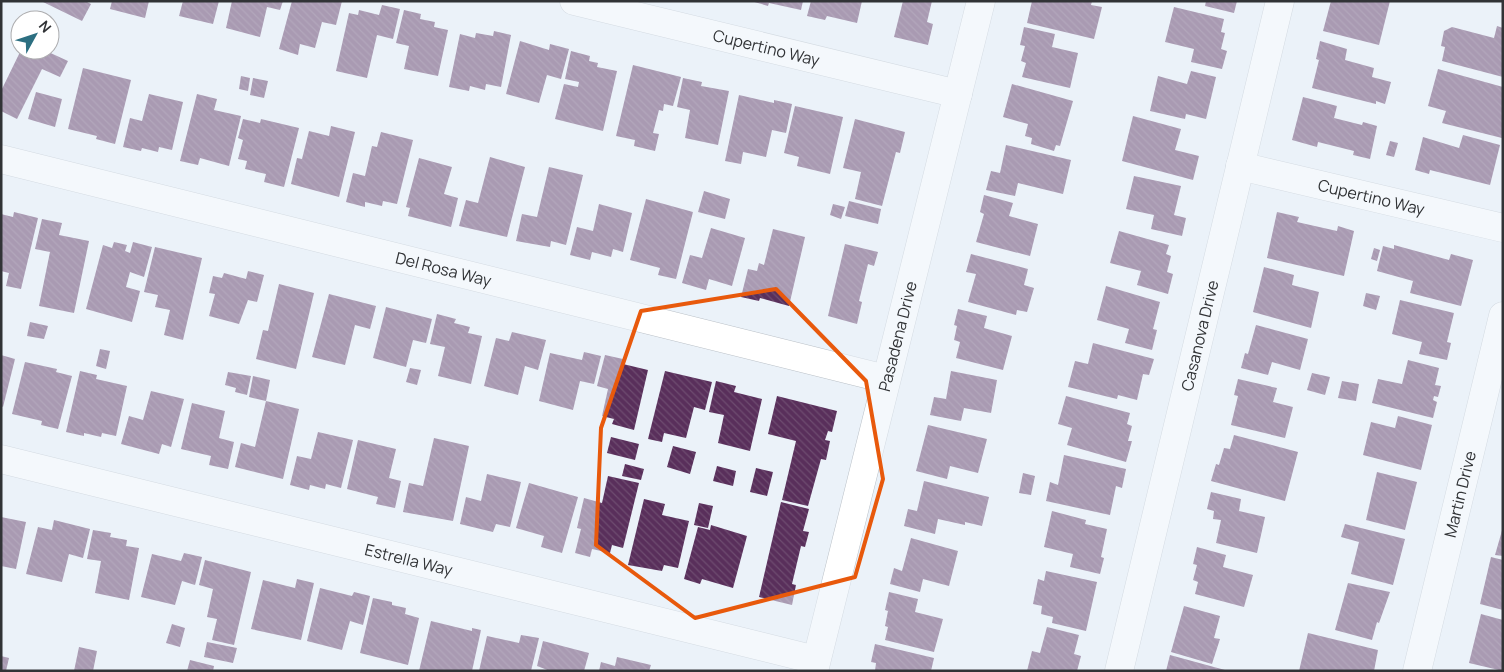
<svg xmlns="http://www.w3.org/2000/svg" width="1504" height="672" font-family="Manrope,sans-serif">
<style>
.building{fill:url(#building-back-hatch)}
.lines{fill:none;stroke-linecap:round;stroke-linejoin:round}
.minor-casing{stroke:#bac0c7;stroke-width:29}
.minor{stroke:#fff;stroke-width:28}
.marked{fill:none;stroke:#e8590c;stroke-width:4;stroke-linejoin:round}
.labels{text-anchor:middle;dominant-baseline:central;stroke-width:5;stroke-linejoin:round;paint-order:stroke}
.street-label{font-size:16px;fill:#313336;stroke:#fff}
</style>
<defs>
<pattern id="building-back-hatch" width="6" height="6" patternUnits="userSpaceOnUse" patternTransform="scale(1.25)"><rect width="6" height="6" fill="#592f5b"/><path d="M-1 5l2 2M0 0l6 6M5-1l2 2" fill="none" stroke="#6e4c70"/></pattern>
</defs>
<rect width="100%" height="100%" fill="#ebf2f9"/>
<path class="building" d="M41,1H85L91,4L82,21Z
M112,1H149L145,18L110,9Z
M183,1H219L213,24L179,16Z
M232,1H283L280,10L267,7L260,37L226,28Z
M292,1H342L336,25L322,22L315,48L300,44L298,55L279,49Z
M751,1H803L801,10L769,3L768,6Z
M811,1H862L857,23L827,16L825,20L807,16Z
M903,1H932L927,22L933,24L928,45L894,37Z
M1032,1H1092L1091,5L1102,7L1094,39L1027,23Z
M1206,1H1237L1234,13L1205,6Z
M1331,1H1390L1379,45L1323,31Z
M382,5L400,9L393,39L377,35L367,78L336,71L349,13L358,15L359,10L379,15Z
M1174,7L1224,19L1221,32L1225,33L1221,49L1227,51L1222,69L1191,62L1194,49L1165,42Z
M404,10L421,14L420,19L435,22L434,27L448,30L438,76L404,69L409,46L396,43Z
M1497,26L1503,28V77L1442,61L1445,47L1441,46L1444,31L1452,27L1494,38Z
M1024,27L1055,34L1052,47L1078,53L1070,88L1022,77L1026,63L1021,61L1025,46L1020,45Z
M494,31L511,35L501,87L486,84L485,90L470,86L469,91L449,87L460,34L475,38L476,33L493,36Z
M520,41L549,50L550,44L569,49L561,79L547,75L539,103L506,94Z
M1320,41L1347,49L1345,60L1374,68L1372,77L1391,82L1385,104L1376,101V104L1312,88L1319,60L1316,59Z
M21,50H44L68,61L60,77L42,69L17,119L1,111V91Z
M571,51L590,56L589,61L598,63L597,67L617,71L603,131L555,119L564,84L578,87L579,82L565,79Z
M633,65L681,77L673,106L664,104L663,111L659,110L653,133L659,134L655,151L634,146L635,140L616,136Z
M83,68L131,80L115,144L96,139L97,136L68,129Z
M1438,69L1503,87L1502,138L1442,123L1446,111L1428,106Z
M1191,71L1216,77L1206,119L1186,114L1185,119L1150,111L1158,76L1187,84Z
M241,76L250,78L248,91L239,89Z
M253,78L268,81L264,98L250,95Z
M683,78L702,82L701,86L729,91L718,145L685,138L690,110L677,107Z
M1012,84L1073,101L1060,146L1056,145L1054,151L1031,144L1032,138L1025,136L1028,124L1003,117Z
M36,92L62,99L55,127L28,119Z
M149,94L183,102L172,150L159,147L158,152L142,148L141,151L123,147L130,118L142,121Z
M197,94L217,99L214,110L241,116L229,166L200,158L198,165L180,161Z
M739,95L774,103V100L792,104L786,133L772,130L766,157L743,152L741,164L725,161Z
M1303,97L1337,106L1334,118L1362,125L1363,122L1377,126L1370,159L1353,155L1354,151L1318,142L1317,147L1292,140Z
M795,106L843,117L830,174L797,166L799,157L784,153Z
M1133,116L1181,129L1175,150L1199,156L1193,180L1122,161Z
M243,119L260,123L261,119L299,128L284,187L264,182L266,174L245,169L247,161L238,159L243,140L238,138Z
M855,119L905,132L900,153L896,152L882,206L855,199L861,172L843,168Z
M331,126L355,132L339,197L291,184L297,158L302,159L309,131L329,136Z
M381,132L413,140L397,204L383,201L382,206L365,202V207L346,202L353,173L365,176L372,146L377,147Z
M1463,135L1500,145L1490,185L1430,170L1429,174L1415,170L1423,137L1459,148Z
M1390,141L1398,143L1394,157L1386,155Z
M1006,145L1071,160L1063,194L1018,183L1015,196L986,190L991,171L1000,173Z
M490,157L525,167L507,237L459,226L466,200L478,203Z
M419,158L452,167L444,194L458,198L451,227L408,216L410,208L406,207Z
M549,167L583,175L566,245L551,241L550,247L516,241L522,214L537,217Z
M1134,176L1181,186L1174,215L1186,218L1182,236L1151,229L1154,215L1126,209Z
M704,191L730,199L725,219L698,212Z
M984,195L1013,203L1009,216L1038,224L1030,256L976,242L984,214L980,212Z
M646,199L693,212L676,279L658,275L660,268L630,260Z
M849,201L881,209L878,224L845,216Z
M599,204L632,213L623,252L613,249L611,257L592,252L590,260L570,255L577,227L593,231Z
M833,204L845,207L841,219L830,215Z
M14,212L38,218L21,289L6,286L9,273L1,271V214L13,217Z
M1277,212L1299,217L1297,222L1337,231L1338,226L1354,231L1344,276L1267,258Z
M42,219L62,223L59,235L89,241L74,313L39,306L50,252L35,249Z
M711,228L745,238L732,286L709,279L706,290L682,283L690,255L702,258Z
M773,229L805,237L789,306L760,298L759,301L741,297L748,269L757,271L759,263L764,265Z
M1119,231L1169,245L1166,254L1171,256L1167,272L1173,274L1168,294L1137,285L1141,271L1110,263Z
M114,242L127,245L125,251L130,253L133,242L152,247L144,277L130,272L126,287L140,291L132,322L86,309L103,245L112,248Z
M845,244L878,252L874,266L868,264L859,301L862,302L857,324L828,316Z
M1394,245L1449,260L1451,254L1473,260L1461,306L1410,293L1413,281L1377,271L1383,246L1394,249Z
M155,247L202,258L183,340L164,335L170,310L155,307L158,295L144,292Z
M1374,248L1380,250L1377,261L1371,259Z
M971,254L1028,269L1024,285L1034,288L1027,312L1017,310L1016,315L968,302L976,274L966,272Z
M1264,267L1294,275L1292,285L1319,292L1311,328L1253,312Z
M248,271L264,275L257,302L248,300L239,324L209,316L215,294L209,293L213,276L222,278L224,273L246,279Z
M279,284L314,293L296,369L256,359L263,330L268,331Z
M1106,286L1160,302L1153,329L1157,330L1152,350L1125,343L1129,329L1097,320Z
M1366,293L1380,296L1376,310L1363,306Z
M329,294L376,306L370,329L355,325L345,365L312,357Z
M1400,300L1454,313L1447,342L1451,343L1447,360L1419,354L1422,342L1392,334Z
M386,307L432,319L426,343L413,340L406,367L373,358Z
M958,309L987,316L984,328L1012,336L1003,370L956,358L960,342L954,340L957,326L954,325Z
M437,314L456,319L454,323L470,327L468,333L482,336L471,384L438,376L445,347L430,344Z
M30,322L48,326L44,339L27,336Z
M1256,325L1308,339L1300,370L1272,362L1268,375L1241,368L1245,353L1248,354Z
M512,332L546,340L538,370L525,366L518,395L484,386L496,338L509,341Z
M1093,343L1154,359L1149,375L1143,374L1137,400L1118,395L1117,399L1068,387L1075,361L1088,364Z
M100,349L110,351L106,369L96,366Z
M584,352L601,356L594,384L580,381L573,410L539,401L550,353L582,360Z
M1,355L15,359L3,407L1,406Z
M605,355L623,359V364L648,370L634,430L612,424L614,419L602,416L608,389L597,386Z
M1408,360L1439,368L1435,385L1441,386L1438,397L1434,396L1433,400L1437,402L1433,418L1372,403L1378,379L1402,384Z
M25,362L57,369L56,372L72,376L58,429L41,425L42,421L12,414Z
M410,368L421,370L417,385L406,382Z
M80,371L97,375L96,379L127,386L116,436L102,433L101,437L84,433V436L66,432Z
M665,371L712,382L705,410L694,407L686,438L664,433L662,442L648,439Z
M951,371L997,380L991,413L964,408L961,421L930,415L934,397L946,399Z
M228,372L251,376L247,395L235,392L236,388L225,385Z
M1312,373L1330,377L1325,395L1307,390Z
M253,376L270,380L266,401L249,397Z
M1238,379L1277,388L1273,402L1293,407L1285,438L1231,425L1238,396L1234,395Z
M716,381L736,386L734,392L762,399L750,451L718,443L724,415L709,412Z
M1342,381L1359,384L1356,401L1338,398Z
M151,391L184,399L171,447L162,444L159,454L121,444L129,416L143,420Z
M777,396L837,411L832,432L828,431L825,440L830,441L826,460L821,459L808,506L782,500L796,441L768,434Z
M1066,396L1130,413L1127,424L1132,426L1128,441H1132L1126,462L1067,445L1072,428L1058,424Z
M266,401L299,409L283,479L235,467L241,443L255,447Z
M192,403L225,411L219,438L234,442L228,469L209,465L211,456L181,449Z
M1398,416L1432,425L1421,470L1363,455L1371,422L1395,428Z
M928,425L987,439L978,473L950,466L947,479L916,471Z
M318,432L353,440L341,488L326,484L325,489L310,485L309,490L290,485L297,456L311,459Z
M1234,435L1298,452L1285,501L1211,481L1216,464L1219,465L1224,448L1230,449Z
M611,437L639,444L635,460L607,453Z
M434,438L469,446L453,521L403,512L409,483L423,486Z
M358,440L396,449L389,478L401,481L395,508L376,504L378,497L347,489Z
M673,446L696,452L690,474L667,467Z
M1064,455L1126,469L1122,488L1116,486L1110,515L1046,501L1050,482L1058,485Z
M625,464L644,469L641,480L622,476Z
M717,466L736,471L733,486L713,481Z
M756,468L773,472L767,496L750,492Z
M1377,472L1417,482L1405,530L1366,520Z
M1023,473L1035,476L1031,495L1019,493Z
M487,474L521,482L510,527L496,524L493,532L460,524L466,497L481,501Z
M608,476L639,483L623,548L612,545L610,553L592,549L590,557L575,553L581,529L577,528L584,498L602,503Z
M924,481L989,497L982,526L965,522V525L938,519L935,534L904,526L908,509L917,511Z
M529,483L578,497L562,553L541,547L544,536L516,528Z
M1211,492L1241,499L1239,511L1265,517L1257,553L1216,543L1221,520L1213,519L1214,511L1207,509Z
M644,499L665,504L662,515L689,521L678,568L664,565L662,571L628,565Z
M781,502L809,509L803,531L809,532L805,547L801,546L792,584L796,585L792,605L759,597Z
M699,503L713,506L708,528L694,525Z
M1052,511L1086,520L1085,524L1107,529L1101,557L1104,558L1100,574L1070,567L1073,554L1044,547Z
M1,517L26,522L16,569L1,566Z
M54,520L90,529L83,558L69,554L62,582L26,574L38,527L52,530Z
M1345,524L1405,539L1393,585L1351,574L1359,542L1341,537Z
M711,525L747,536L733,588L702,579L700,584L684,579L698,527L710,530Z
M1503,527V556L1495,555Z
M93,530L111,533L110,537L127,540L126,546L139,548L129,600L95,593L101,561L87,559Z
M911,538L958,551L949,586L923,579L920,592L890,584L894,568L902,571Z
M1197,547L1226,555L1223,567L1253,575L1244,607L1195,594L1198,582L1193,580L1197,565L1193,564Z
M184,553L202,557L195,585L182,581L175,605L141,597L152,554L181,561Z
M1491,557L1503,560V610L1480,604Z
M205,560L251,572L234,645L212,640L217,619L207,617L213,589L199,585Z
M1046,571L1097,582L1086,631L1052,623L1053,617L1041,614L1042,606L1033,604L1038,579L1044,581Z
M297,579L314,583L301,640L251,629L263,580L295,588Z
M1348,583L1390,592L1379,623L1377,622L1372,640L1335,630Z
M320,588L352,596L354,592L370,596L363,625L350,621L342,650L307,641Z
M889,592L918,599L915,612L943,619L934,652L885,640L888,627L885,626L888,611L885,610Z
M373,598L392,602V605L406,608L405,614L419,618L408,665L360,653Z
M1184,606L1220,616L1214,638L1220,639L1212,664L1171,652Z
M1481,614L1503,620V671L1469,663Z
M431,621L472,631V628L481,630L472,671H419Z
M172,624L185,628L180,647L166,643Z
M1047,627L1079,635L1074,654L1081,656L1077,671H1027L1032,651L1040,653Z
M1308,633L1378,650L1374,671H1299Z
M521,635L539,638L531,671H479L487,636L519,643Z
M543,641L589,653L584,671H550L537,666Z
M207,642L237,648L233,663L204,657Z
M875,644L934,658L931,671H875L876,663L871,662Z
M79,647L97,651L93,671H74Z
M1170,655L1225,670V671H1166Z
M1,656L9,658L6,671H1Z
M617,657L651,665L649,671H599L601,662L615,666Z
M190,660L214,666L213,671H187Z"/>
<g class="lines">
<defs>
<g id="minor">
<path id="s1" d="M574,1L958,94"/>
<path id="s2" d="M1,159L886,379"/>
<path id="s3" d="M1240,166L1503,228"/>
<path id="s4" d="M1,459L816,660"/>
<path id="s5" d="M814,671L981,1"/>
<path id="s6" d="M1119,671L1280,1"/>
<path id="s7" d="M1417,671L1503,316"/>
</g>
</defs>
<use href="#minor" class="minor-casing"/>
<use href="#minor" class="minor"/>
</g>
<path d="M0 0H1504V672H0ZM776,289L866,381L883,479L855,577L695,618L596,545L601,428L641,311Z" fill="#ebf2f9" fill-opacity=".55" fill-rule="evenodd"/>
<path class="marked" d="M776,289L866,381L883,479L855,577L695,618L596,545L601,428L641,311Z"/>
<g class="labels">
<g class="street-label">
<text stroke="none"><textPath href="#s1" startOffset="198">Cupertino Way</textPath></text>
<text stroke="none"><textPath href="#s3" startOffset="135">Cupertino Way</textPath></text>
<text stroke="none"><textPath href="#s2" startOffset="456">Del Rosa Way</textPath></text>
<text stroke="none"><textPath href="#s5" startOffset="345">Pasadena Drive</textPath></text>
<text stroke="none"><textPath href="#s6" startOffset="345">Casanova Drive</textPath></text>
<text stroke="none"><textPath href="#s7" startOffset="182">Martin Drive</textPath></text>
<text stroke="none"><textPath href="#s4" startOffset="420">Estrella Way</textPath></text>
</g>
</g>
<rect width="1504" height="672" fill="none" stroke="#313336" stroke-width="5"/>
<g transform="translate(35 35) rotate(50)"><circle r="24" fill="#ffffff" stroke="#adadaf"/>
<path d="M0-4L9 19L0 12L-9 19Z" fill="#2c6f81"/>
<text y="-8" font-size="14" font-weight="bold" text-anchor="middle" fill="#313336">N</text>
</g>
</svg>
